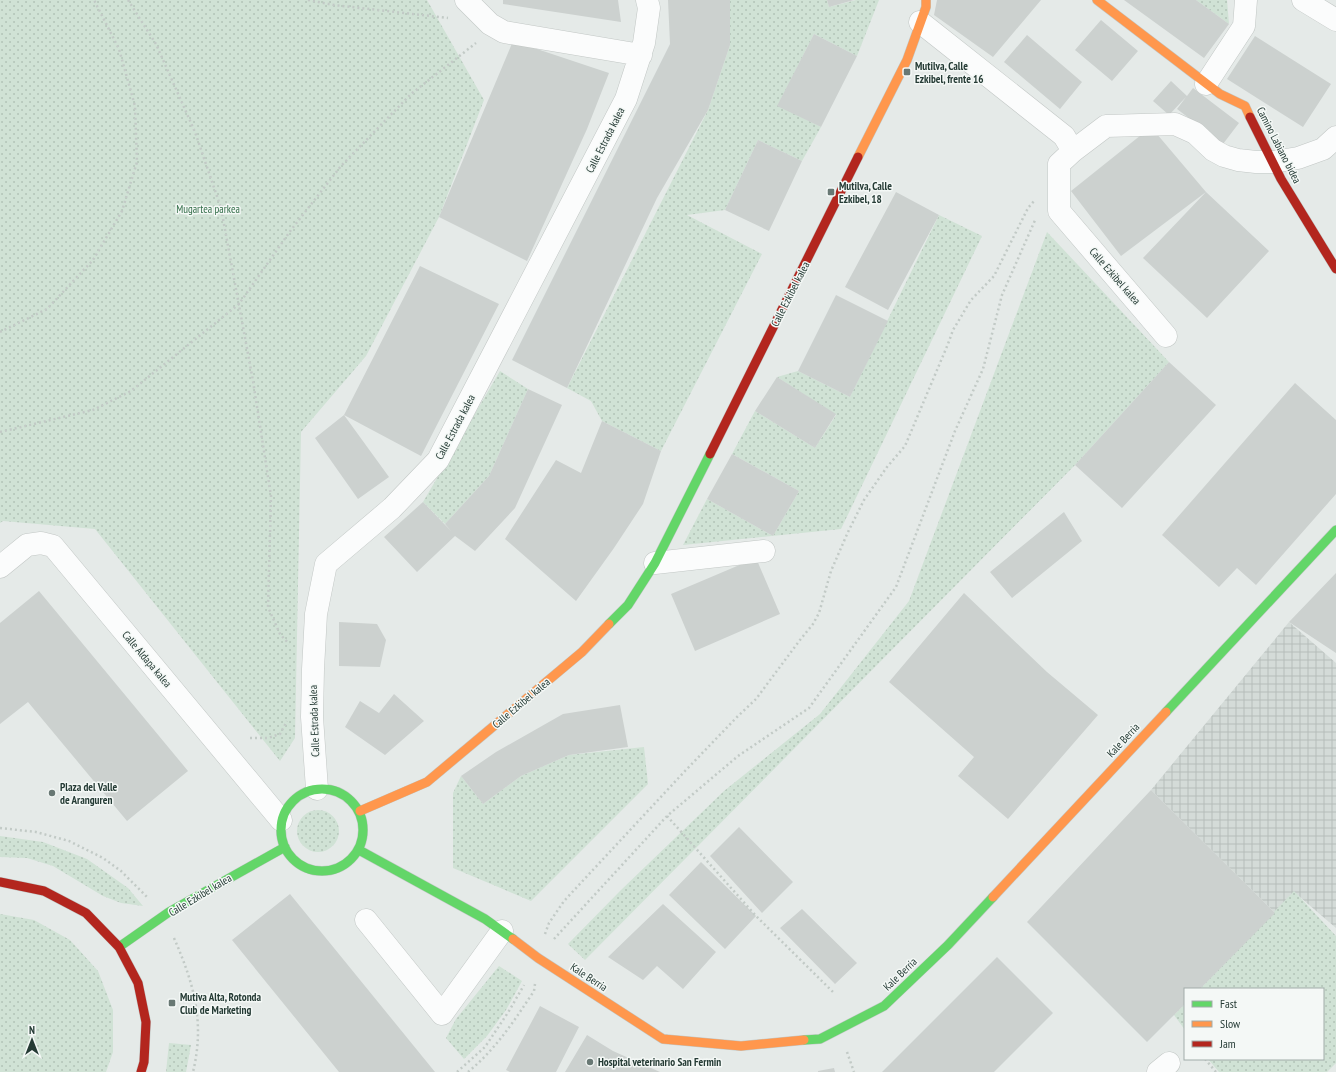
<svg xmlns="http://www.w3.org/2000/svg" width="1336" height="1072" font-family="'PT Sans Narrow',sans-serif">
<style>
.industrial{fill:url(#industrial-grid)}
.green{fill:url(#green-dots)}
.building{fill:#ccd1cf}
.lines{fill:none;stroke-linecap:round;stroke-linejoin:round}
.street-casing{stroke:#c2c7c5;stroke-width:23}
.fast-casing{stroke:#c1c7c5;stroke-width:10}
.slow-casing{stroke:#c1c7c5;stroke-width:10}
.jam-casing{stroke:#c1c7c5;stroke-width:10}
.path{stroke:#c2cac6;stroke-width:2.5;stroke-dasharray:2 3;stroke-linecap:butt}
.street{stroke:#fbfcfc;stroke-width:22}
.fast{stroke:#63d668;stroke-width:9}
.slow{stroke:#ff974d;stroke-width:9}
.jam{stroke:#b3261e;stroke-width:9}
.poi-dot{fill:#687874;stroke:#f4f8f6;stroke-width:1.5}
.labels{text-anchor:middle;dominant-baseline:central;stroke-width:3;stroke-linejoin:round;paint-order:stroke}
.poi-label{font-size:11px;font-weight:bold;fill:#253b35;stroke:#f4f8f6;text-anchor:start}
.street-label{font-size:11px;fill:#253b35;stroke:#f4f8f6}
.park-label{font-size:11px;fill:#336e49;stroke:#f4f8f6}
</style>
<defs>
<pattern id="industrial-grid" width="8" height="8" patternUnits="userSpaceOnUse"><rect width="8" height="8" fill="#d4dbd8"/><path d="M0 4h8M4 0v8" fill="none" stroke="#b6bdba"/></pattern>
<pattern id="green-dots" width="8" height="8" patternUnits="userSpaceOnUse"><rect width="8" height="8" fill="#d0e2d5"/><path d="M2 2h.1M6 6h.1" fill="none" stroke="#b2c3b7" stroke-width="1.8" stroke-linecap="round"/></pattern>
</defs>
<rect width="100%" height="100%" fill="#e5eae8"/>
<path class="industrial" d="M1289,622L1336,663V928L1294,892L1275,913L1151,790Z"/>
<path class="green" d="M0,0H427L484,100L439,217L366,356L301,432L295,738L280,761L95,529L3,521L0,523Z
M730,0H827L829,7L856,0H879L857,56L814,34L778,105L821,127L802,161L758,140L725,210L687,215L762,254L661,451L602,421L591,401L567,388L708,110L730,45Z
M1196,0H1227L1229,24Z
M939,215L982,236L841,529L683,545L707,499L773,536L799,491L732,454L755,411L815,448L836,415L777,377L798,371L850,397Z
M1047,232L1169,362L1075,465L585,960L568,944L621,890L724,791L820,714L909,601Z
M500,371L528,389L489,476L445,524L423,502Z
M644,747L648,784L531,901L453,868V793L461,776L483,804L521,776L569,755Z
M297 831a21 21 0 1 1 42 0a21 21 0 1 1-42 0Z
M0,836L43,842L87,859L128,888L143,906L121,903L103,896L53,866L27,858L0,857Z
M1294,891L1336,936V1063L1327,1072H1219L1208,1059H1323V989H1200Z
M0,914L34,920L70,940L98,971L113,1010V1052L106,1072H0Z
M499,966L522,981L506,1010L487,1036L464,1059L446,1038L456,1019Z
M1185,1004V1030L1174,1015Z
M169,1043L191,1045L186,1072H166Z"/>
<path class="building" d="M503,0H618L621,22L503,4Z
M668,0H730V45L708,110L657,198L567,388L512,360L670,44Z
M827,0H854L829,7Z
M937,0H1041L993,57L934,15Z
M1124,0H1196L1229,24L1204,58Z
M1101,20L1138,51L1112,81L1075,50Z
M814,34L857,56L821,127L777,106Z
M1027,35L1082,82L1060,109L1004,62Z
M1255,36L1331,84L1303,127L1227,79Z
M513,41L609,73L587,129L527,261L439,217Z
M1171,81L1187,96L1193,88L1239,123L1223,144L1177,109L1186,97L1169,115L1153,101Z
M1151,127L1206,192L1121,256L1071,191Z
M758,140L802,161L769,231L725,210Z
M896,192L939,215L888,310L845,287Z
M1206,192L1269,251L1207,318L1143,258Z
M420,266L499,304L421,456L344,415Z
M836,295L888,321L850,397L798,371Z
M1169,362L1216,405L1122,508L1075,465Z
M777,377L836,414L815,448L755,411Z
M1295,383L1336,420V494L1256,585L1237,568L1219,587L1162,535Z
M528,389L562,405L515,508L475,551L455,536L417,572L384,537L423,502L451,531L445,524L489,476Z
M344,415L389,477L358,499L315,438Z
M602,421L661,451L643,504L614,548L576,601L505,539L556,460L581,473Z
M732,454L799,491L773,536L707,499Z
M1064,512L1082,541L1012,598L990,572Z
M756,558L780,614L695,651L671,594Z
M1336,573V653L1289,622Z
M39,591L188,771L127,821L28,702L0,724V623Z
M964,593L1047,672L1098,715L1008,819L958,776L974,757L889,682Z
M339,622L377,624L386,640L380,667L339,666Z
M394,694L424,721L385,755L345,727L360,701L379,713Z
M620,705L628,747L569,755L521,776L483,804L461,776L496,752L563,714Z
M1151,790L1275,913L1200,989H1185V1004L1147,1042L1027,922Z
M739,827L793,882L762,913L710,856Z
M701,862L756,916L725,949L669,895Z
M290,894L435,1072H339L232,940Z
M663,904L716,952L683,989L657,966L643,980L608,957Z
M802,909L857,963L835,984L780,928Z
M997,957L1053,1013L994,1072H882Z
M540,1006L579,1027L556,1072H510L506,1070Z
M587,1035L613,1051L660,1072H565Z
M834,1068L835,1072H818V1071Z"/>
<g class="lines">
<defs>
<path id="street" d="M466,0L490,24L504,32L641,55
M1303,0L1336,20
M920,22L1064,136L1073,151
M1206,84L1244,26L1246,0
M1166,336L1059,211V164L1073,151L1106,126L1175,124L1195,133L1213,150L1224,156L1238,160L1256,162H1273L1298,158L1323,149L1336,137
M655,563L764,551
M0,567L27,545L41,543L53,546L281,820
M317,789L312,717L313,669L316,614L326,564L392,508L438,460L626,99L644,43L649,8L647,0
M366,920L442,1014L502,931
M1158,1072L1169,1063"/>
<path id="fast" d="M609,624L628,605L655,563L710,454
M1166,712L1336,530
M281 830a41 41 0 1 1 82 0a41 41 0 1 1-82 0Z
M359,850L485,919L513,939
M119,947L169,912L285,847
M804,1040L820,1039L884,1006L948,945L993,897"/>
<path id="slow" d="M1097,0L1220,94L1245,106L1250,117
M858,157L907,60L926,7V0
M360,811L427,782L582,652L609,624
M993,897L1166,712
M513,939L538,958L663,1039L741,1046L804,1040"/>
<path id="jam" d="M1250,117L1281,179L1336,269
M710,454L858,157
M0,882L44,891L86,913L119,947L138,983L146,1022L144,1062L141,1072"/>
</defs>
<use href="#street" class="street-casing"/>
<use href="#fast" class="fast-casing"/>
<use href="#slow" class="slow-casing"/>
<use href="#jam" class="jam-casing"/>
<path class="path" d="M128,0L156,44L195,132L221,208L253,381L271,496L268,607L280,634L289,644
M308,0L334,5L448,18
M0,332L47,309L93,260L122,211L137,162L135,106L119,49L94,0
M0,432L93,410L131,391L239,304L291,230L341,166L411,94L476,43
M250,738H268L280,734L287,721
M667,816L756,916L834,993
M0,828L36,832L69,841L103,858L121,871L147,897
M545,934L549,923L564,901L685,771L737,717L756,699L800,640L813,624L819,613L831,571L848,532L864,500L887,467L905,446L948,344L953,330L971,300L994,276L1028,208L1034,201
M174,938C194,984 205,1022 193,1072
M554,939L667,816L738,756L809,708L896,587L955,431L983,369L1002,295L1036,218
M847,1052L854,1072
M1205,1059L1216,1072
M457,1072L485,1047L509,1011L524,985
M468,1072C496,1049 514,1021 534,991L535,984"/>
<use href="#street" class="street"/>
<use href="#fast" class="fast"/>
<use href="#slow" class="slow"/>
<use href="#jam" class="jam"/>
</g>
<g class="poi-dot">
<rect x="903" y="68" width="8" height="8" rx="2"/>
<rect x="827" y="188" width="8" height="8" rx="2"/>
<circle cx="52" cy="793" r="4"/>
<rect x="168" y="999" width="8" height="8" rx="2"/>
<circle cx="590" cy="1062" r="4"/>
</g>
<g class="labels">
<g class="poi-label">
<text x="915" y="66">Mutilva, Calle<tspan x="915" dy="13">Ezkibel, frente 16</tspan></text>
<text x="839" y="186">Mutilva, Calle<tspan x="839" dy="13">Ezkibel, 18</tspan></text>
<text x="60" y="787">Plaza del Valle<tspan x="60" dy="13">de Aranguren</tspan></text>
<text x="180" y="997">Mutiva Alta, Rotonda<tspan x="180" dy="13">Club de Marketing</tspan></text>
<text x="598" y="1062">Hospital veterinario San Fermin</text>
</g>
<g class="street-label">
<text transform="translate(605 140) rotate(-63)">Calle Estrada kalea</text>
<text transform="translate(1279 145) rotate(63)">Camino Labiano bidea</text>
<text transform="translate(1115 276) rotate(49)">Calle Ezkibel kalea</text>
<text transform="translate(790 294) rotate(-63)">Calle Ezkibel kalea</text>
<text transform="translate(455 427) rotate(-62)">Calle Estrada kalea</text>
<text transform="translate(147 659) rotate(50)">Calle Aldapa kalea</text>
<text transform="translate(521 703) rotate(-40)">Calle Ezkibel kalea</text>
<text transform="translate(314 721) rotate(-92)">Calle Estrada kalea</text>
<text transform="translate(1123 740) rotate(-47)">Kale Berria</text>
<text transform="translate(200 895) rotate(-31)">Calle Ezkibel kalea</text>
<text transform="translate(900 974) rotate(-44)">Kale Berria</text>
<text transform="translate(589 977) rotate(33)">Kale Berria</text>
</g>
<g class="park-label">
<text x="208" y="209">Mugartea parkea</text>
</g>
</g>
<rect x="1184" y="988" width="140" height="72" fill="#f4f8f6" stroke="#a1aca9"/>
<rect x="1192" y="1001" width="20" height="6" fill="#63d668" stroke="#a1aca9"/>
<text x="1220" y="1008" font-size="12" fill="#253b35">Fast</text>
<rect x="1192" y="1021" width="20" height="6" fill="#ff974d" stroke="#a1aca9"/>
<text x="1220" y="1028" font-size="12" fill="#253b35">Slow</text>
<rect x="1192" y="1041" width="20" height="6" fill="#b3261e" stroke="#a1aca9"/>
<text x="1220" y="1048" font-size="12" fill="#253b35">Jam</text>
<g transform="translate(32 1040)" stroke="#f4f8f6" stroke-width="3" paint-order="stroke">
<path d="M0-3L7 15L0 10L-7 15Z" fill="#253b35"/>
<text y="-6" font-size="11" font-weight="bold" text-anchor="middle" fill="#253b35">N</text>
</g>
</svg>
